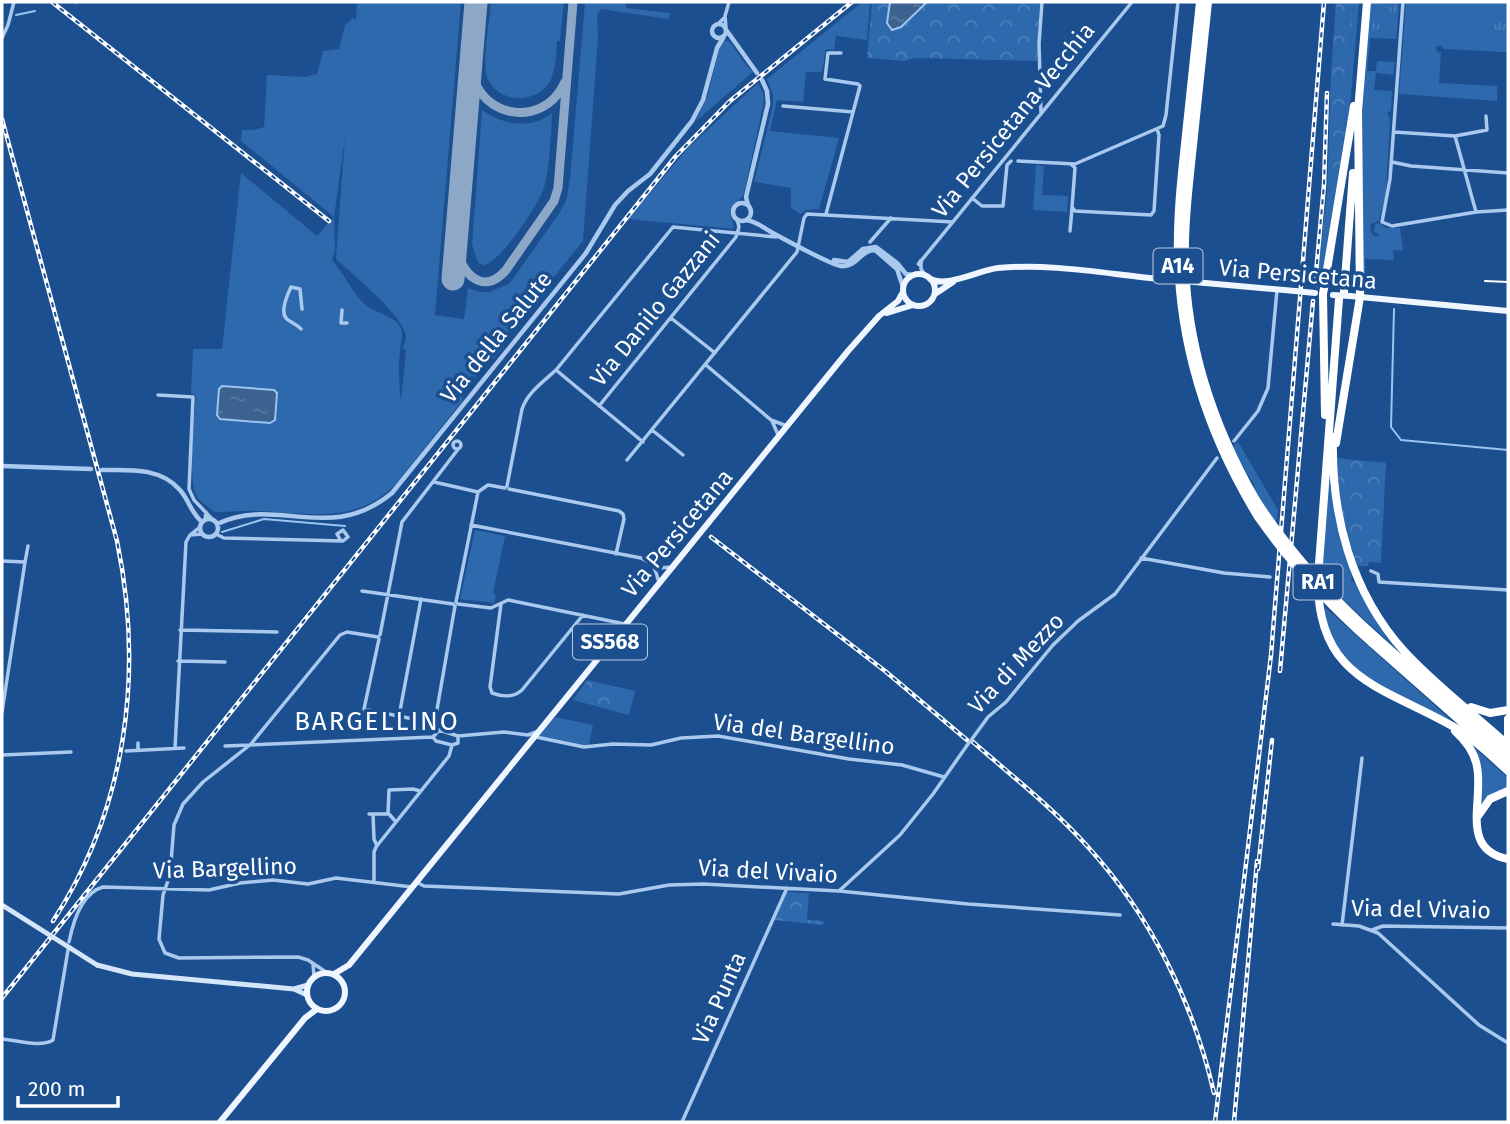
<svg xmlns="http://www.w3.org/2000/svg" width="1510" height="1124" font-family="'Fira Sans',sans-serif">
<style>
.green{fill:#2e69ad;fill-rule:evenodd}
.forest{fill:url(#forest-crowns)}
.park{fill:url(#park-tufts)}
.water{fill:url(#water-ripples);stroke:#9cc4f0;stroke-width:2}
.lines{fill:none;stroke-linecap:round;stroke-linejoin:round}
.stream{stroke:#9cc4f0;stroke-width:2}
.taxiway{stroke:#8da7c7;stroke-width:9}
.runway{stroke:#8da7c7;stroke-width:23}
.minor{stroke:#a9c9ee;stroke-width:3.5}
.tertiary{stroke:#a9c9ee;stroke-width:4.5}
.secondary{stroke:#d6e6fa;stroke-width:5}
.primary{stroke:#f0f6ff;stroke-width:6}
.motorway{stroke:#fff;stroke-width:8}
.tram{stroke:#fff;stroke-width:2}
.rail-casing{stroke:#fff;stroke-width:4.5}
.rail{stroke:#1b4f8f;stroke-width:2;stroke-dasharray:5;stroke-linecap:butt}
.minor-bridge{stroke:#a9c9ee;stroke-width:3.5}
.secondary-bridge{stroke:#d6e6fa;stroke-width:5}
.primary-bridge{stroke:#f0f6ff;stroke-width:6}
.motorway-bridge{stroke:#fff;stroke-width:8}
.labels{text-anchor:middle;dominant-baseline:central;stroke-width:7;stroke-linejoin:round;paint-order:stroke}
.shield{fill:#1b4f8f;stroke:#bbcadd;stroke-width:2}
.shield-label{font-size:21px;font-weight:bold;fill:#fff}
.street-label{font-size:23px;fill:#fff;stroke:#1b4f8f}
.quarter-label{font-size:26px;letter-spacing:2px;fill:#fff;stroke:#1b4f8f}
</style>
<defs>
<pattern id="forest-crowns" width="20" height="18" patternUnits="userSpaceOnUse" patternTransform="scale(1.75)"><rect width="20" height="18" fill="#2e69ad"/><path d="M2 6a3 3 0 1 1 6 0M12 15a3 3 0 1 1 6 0" fill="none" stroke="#4d80b9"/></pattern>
<pattern id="park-tufts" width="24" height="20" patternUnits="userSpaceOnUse" patternTransform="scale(1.75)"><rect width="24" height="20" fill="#2e69ad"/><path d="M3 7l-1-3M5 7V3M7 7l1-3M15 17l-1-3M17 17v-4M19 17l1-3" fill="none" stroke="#4d80b9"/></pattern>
<pattern id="water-ripples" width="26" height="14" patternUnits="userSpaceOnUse" patternTransform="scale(1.75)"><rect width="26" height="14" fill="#3c6290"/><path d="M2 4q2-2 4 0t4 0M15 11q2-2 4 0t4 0" fill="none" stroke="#597aa1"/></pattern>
</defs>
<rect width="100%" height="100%" fill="#1b4f8f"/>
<path class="green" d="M357,2H461L435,315L464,319L468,288L479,292H490L510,283L560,212L566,201L570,180L585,2H626V8L670,13L669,19L601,9L597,15L598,38L583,241L501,342L504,347L475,377L471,376L464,385L462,401L396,484C355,525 310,513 258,511C244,510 229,512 214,512C209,507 201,502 197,497C187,481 195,415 196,395L191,394L193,349H222L241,173L317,236L334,217L241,141L242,130H253L264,127L267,75L305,77L317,74L323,51L339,49L345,25L353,18L356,20ZM345,137L336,259C352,274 401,314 405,333C407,339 405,343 402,349L406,350L401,401C399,386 398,366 400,351C400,343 404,336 401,329C397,317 380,314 370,308C353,297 346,275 332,260L335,250L334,217Z
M491,2H564L560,41H557C556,55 556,71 549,83C534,105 497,103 487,77C482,62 490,19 491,2Z
M862,2H870L867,40L836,36L834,50L826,49L822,72H806L803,102L777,100L770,131L839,138L819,209L807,210L800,214L791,208V188L754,182L773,105V94L767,79Z
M1354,2H1359L1348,131L1321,285L1316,289L1327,193L1338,177L1342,157Z
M1370,2H1374L1378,29L1397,30L1396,39L1370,38L1367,71H1376L1377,61L1395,62L1393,75L1376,73L1374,90L1392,91L1391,111L1387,113L1390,119L1386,193L1379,221L1371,224L1370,229L1373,235L1379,237V234L1374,232L1375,224L1379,223L1386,228H1400L1403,251L1393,250L1394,260L1365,259L1366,293L1363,290L1360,133Z
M1406,2H1508V52L1443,49L1442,46H1436L1437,52L1441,53L1439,83L1497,86V101L1399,94Z
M724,41H729C738,51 743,64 753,72L696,121L708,95L720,44Z
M758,83L763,93L764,101L744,194L730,211L734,229L628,219L687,149Z
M482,110C503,125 531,130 552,113C551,136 550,161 545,184C542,201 500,263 484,265L478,263L472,244Z
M1036,165L1044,166L1042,195L1068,196L1067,212L1033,210Z
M1238,442L1278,510L1276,524L1255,491L1254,484L1240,464L1232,447Z
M1329,466L1337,524L1352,576L1351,581L1357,584L1402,654L1319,578Z
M475,530L505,536L493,593L496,595L494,603L460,599Z
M1320,603L1452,721C1408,701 1355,685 1332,640C1326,629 1324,614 1320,603Z
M555,717L593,725L589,745L578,746L539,737Z
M1470,744L1508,778V789L1487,797L1479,807L1480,781Z"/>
<path class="forest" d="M872,2H1040L1037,61L916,58L904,61L867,58Z
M1336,2H1354L1342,157L1338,177L1327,193L1331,73Z
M1337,458L1386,463L1381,563L1369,562L1368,566H1357C1345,530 1337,496 1337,458Z
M587,680L635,691L629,715L573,700Z
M787,892L809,893L807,920L824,921L823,925L774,920Z"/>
<path class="park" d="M1373,2H1399L1397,30L1371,29Z
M1491,2H1508V52L1488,51V42L1483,27Z"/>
<path class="water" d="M890,2H927L901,27L892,30L887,23Z
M222,386L274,390L277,393L275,420L270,423L220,419L217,415L219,389Z"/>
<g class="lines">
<path class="stream" d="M76,3L78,2
M16,15L35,11
M1394,309L1391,427L1401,440L1508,450
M222,532L264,519L345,526"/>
<path class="taxiway" d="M471,60C470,116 542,133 565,82
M456,244C459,271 482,298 506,270L554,201L558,188L573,2"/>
<path class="runway" d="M453,279L476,2"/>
<path class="minor" d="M1403,2L1390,179L1382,222L1392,226L1476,212L1508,210
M718,24L724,18
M726,28L725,16L729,2
M2,38L8,25L14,2
M783,106L853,112
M1041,114L1039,44L1042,2
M1394,132L1455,136L1487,130L1486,116
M1455,136L1476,212
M1018,161L1075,164L1163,126L1166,115L1178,2
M1392,162L1411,166L1508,173
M1071,164L1075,168L1072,207L1075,211L1151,215L1154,211L1159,135L1157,129
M972,198L982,206H1003L1007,165L1011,161
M826,214L860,86L858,84L825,79L828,53H841
M1070,231L1072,208
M870,242L891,218
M926,276L921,269V261L1132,2
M342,310L341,323H347
M671,318L715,353
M301,329C297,324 289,322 286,318C280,311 288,293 291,287L300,289L302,309
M706,365L771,420L787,426
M556,370L643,442
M158,395L193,397L189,489L194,500L214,521
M599,406L736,237L739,227L737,219
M772,421L779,437
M652,430L683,455
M1234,441L1258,411L1268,388L1277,290
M453 445a4 4 0 1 1 8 0a4 4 0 1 1-8 0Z
M627,460L797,252L804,218L807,214L953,222
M434,482L478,492
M507,486L522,409C528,392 543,382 556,370L673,227L776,237
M509,489L619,511L623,514L624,519L616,554
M205,520L206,512
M471,525L641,558L659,568L672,567
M200,527L190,535L202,534
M216,534L224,538L343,541L348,537L343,530L337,534L341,541
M1141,558L1224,573L1270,577
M2,561L25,562L2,712
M25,562L28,546
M654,567L659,582
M1371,571L1378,574L1379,582L1508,590
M362,591L453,604
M456,602L478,492L488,485L505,488
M458,604L491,608L508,600L625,624
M501,604L490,687L492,693C503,697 513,698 522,690L583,615
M180,630L277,632
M380,635L402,522L459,448
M379,639L364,709L428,722L435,721L455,606
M178,661L225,662
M399,716L421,599
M458,736V743L452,745L436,741L433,737L439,730L458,736L504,732L528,735L536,732
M536,737L584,747L613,744L651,745L681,738L718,736L849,759L902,765L944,777
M972,739L988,717L1006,702L1053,645L1078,621L1115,594L1217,458
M138,743V750
M225,746L433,737
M175,748L186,542L190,535
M126,751L184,748
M2,755L71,752
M369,814H389L396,822
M373,814L374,839L377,846
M388,814L389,790L413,789L420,791
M374,880V852L376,847L449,756L452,745
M416,882L424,886L619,894L669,885L703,884L839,891L968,904L1120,915
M839,891L900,835L933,794L968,744
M1333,924L1359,926L1378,933L1479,1025L1508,1043
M1342,925L1362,758
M1372,930L1383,926L1508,928
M69,942C73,922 81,893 103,887L209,890L240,883L273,880L308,884L336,878L412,887
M313,964L314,976
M326,972L308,960L298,957L179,958L165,953L159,939L163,895L170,875L174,825L183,804L203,782L251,744L340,635L347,632L378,637
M2,1039C17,1040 40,1048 53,1040L68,950
M682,1122L787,888"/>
<path class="tertiary" d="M712 31a7 7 0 1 1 14 0a7 7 0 1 1-14 0Z
M727,31L757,73
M733 212a9 9 0 1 1 18 0a9 9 0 1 1-18 0Z
M748,205L746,197L768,104L767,91L762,80
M746,220C756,221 762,227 771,232C782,238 832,265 841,266C857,268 860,250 875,250L897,269L903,287
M834,260L848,262L863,249L876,247L897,263L906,274L913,275
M919,264L921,261
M2,466L91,469
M102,470C129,470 160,467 180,490C189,500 191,513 202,522
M200 528a9 9 0 1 1 18 0a9 9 0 1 1-18 0Z
M217,524C277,495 329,545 392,493L586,253L615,205L628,191L650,174L692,121L703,100L717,48L723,38"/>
<path class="secondary" d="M97,965L132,974L294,989L307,995
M294,989L308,985"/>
<path class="primary" d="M903 290a16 16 0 1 1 32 0a16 16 0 1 1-32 0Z
M930,279C947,288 979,270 998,268C1051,263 1107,274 1160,279
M1205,283L1295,291
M935,294L953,282
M1350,296L1508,311
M887,313L913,305
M307 992a19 19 0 1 1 38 0a19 19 0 1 1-38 0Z
M334,974L349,965L848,351L879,316L898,301L903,292
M220,1122L305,1018L317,1009"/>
<path class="motorway" d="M1200,2C1195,49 1190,97 1185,144C1181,181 1177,218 1178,256C1180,349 1209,437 1258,517
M1208,2C1203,50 1198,97 1193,145C1189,184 1184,223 1185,262C1187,347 1214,427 1256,500
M1358,111L1367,2
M1344,292L1353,173
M1339,299L1318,577C1316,680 1383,686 1454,727C1474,738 1491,756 1508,771
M1325,415L1323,294L1354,106
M1333,437C1331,515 1351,592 1404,651C1435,685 1474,714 1508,745
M1336,443L1360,297L1358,112
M1377,638L1508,754
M1372,643L1508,763
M1471,707L1490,713L1508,710
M1508,719V737
M1455,731C1466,741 1475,753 1477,767C1484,800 1459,850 1508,859
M1478,816L1490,799L1508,791"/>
<path class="tram" d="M1485,281L1508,282"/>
<defs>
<path id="rail" d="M52,2L329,221
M2,119L117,541C144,672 127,808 53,921
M1315,284L1324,185L1327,93
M711,537L885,671L967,740
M1280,671L1313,301
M973,742C1012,776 1053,808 1088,847C1151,916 1193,1002 1214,1093
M1258,869L1272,740
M2,998L676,156L730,101L852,2
M1215,1122L1271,655L1324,2
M1234,1122L1257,861"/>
</defs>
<use href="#rail" class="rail-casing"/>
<use href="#rail" class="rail"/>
<path class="minor-bridge" d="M968,744L972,739"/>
<path class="secondary-bridge" d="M2,905L97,965"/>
<path class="primary-bridge" d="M1160,279L1205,283
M1295,291L1315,293
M1333,295L1350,296"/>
<path class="motorway-bridge" d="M1256,500C1290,553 1330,596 1377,638
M1258,517C1291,564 1329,605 1372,643"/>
</g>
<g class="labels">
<g class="shield">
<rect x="1153.5" y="248.5" width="49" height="35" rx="5"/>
<rect x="1293.5" y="564.5" width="49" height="35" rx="5"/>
<rect x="573" y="624.5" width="74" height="35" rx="5"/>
</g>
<g class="shield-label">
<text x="1178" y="266">A14</text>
<text x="1318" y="582">RA1</text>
<text x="610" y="642">SS568</text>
</g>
<g class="street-label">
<text transform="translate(1013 120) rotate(-51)">Via Persicetana Vecchia</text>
<text transform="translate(1298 274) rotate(5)">Via Persicetana</text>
<text transform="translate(655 309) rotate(-51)">Via Danilo Gazzani</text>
<text transform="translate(496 337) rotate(-51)">Via della Salute</text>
<text transform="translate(677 533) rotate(-50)">Via Persicetana</text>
<text transform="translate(1016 663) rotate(-47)">Via di Mezzo</text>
<text transform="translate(804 734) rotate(8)">Via del Bargellino</text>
<text transform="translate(225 868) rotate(-2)">Via Bargellino</text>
<text transform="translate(768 871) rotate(3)">Via del Vivaio</text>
<text transform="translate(1421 909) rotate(1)">Via del Vivaio</text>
<text transform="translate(719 998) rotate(-66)">Via Punta</text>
</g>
<g class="quarter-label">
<text x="377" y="721">BARGELLINO</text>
</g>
</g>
<rect width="1510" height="1124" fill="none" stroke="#ffffff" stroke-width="7"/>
<path d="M18 1096v10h100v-10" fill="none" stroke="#ffffff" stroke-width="3.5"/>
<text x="28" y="1096" font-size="21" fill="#ffffff" stroke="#1b4f8f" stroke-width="5" paint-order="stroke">200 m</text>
</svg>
